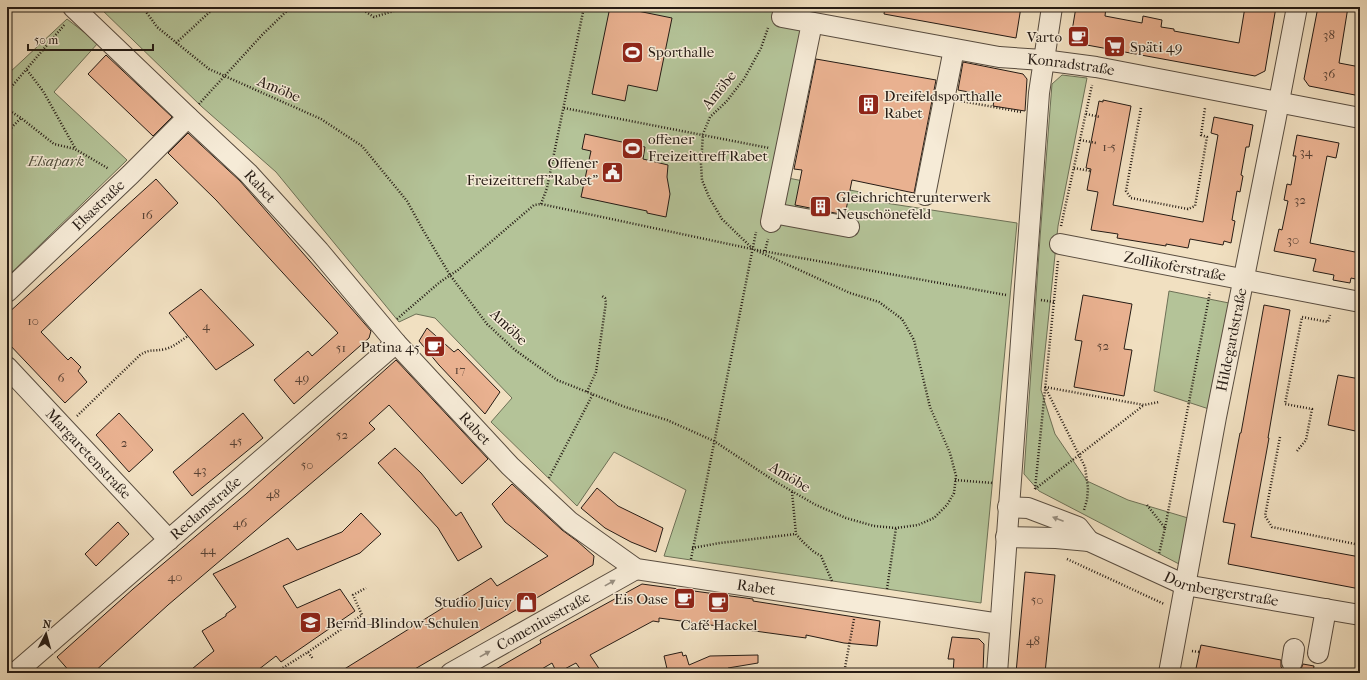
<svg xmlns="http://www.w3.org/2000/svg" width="1367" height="680" font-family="'IM FELL French Canon',serif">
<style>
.green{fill:#b4c398;stroke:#6d7056}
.building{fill:#e9b190;stroke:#261c15}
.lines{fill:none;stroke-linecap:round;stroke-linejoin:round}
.minor-casing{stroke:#594d40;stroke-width:22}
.path{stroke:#261c15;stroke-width:2.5;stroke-dasharray:1 2;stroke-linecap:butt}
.minor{stroke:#f6ebd7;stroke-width:20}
.oneway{fill:#988e80}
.labels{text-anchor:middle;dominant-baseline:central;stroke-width:3;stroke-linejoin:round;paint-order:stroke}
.number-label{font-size:13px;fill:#574134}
.poi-label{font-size:15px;fill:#261c15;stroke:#f6ebd7;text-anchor:start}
.street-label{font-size:15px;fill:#261c15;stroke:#f6ebd7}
.park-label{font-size:15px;font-style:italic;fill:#514e3c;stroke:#f6ebd7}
</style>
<rect width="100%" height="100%" fill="#f1e0c1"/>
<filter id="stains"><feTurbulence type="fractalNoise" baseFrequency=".005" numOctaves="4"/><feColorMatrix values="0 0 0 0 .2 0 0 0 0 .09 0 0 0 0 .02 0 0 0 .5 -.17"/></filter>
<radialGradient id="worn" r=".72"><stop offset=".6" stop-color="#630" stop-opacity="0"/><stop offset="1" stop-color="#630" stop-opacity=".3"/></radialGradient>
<path class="green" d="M99,7H783L782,17L801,28L788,178L860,192L859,199L1017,223L981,603L664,556L686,490L614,452L577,506L491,422L512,398L435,318L416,314L399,322L276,172L201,106Z
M67,19L98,43L54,92L127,160L7,277V71L9,73Z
M1062,75L1087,78L1058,226L1041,390L1055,434L1087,481L1128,500L1188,518L1179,564L1039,491L1024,474L1040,238L1052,84Z
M1169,291L1229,303L1209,409L1154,391Z"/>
<path class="building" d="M610,7H618L672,18L657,91L628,85L625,101L592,94Z
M885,7H1021L1016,38L884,14Z
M1076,7H1106L1105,16L1142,23L1143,16L1162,20L1161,27L1174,29V31L1239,43L1245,7H1276L1265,71L1255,76L1076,43L1071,37Z
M1318,7H1348L1339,63L1360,67V96L1309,86L1304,79Z
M106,55L172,117L153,136L88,74Z
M816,59L936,80L914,193L852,180L845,215L795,205L802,170L794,169Z
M963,62L1023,74L1027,79L1025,111L993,106L995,97L958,90Z
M1103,100L1131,106L1113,205L1203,222L1218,135L1211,133L1214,117L1253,125L1249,147H1246L1241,175L1243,176L1240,192L1237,191L1232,220L1235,221L1231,243L1224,241L1223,245L1190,239L1188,248L1166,244V246L1117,238L1118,234L1091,230L1098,192L1087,190L1091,169L1086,168L1099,101L1103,102Z
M188,133L240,181L371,331L369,338L294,404L274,380L308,351L312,356L338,333L216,200L168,153Z
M585,134L645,147L643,159L668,165L667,177L670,194L666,217L647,213V211L581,197L591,151L582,149Z
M1297,135L1339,143L1336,158L1327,156L1310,243L1360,253V280L1351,278L1350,283L1333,280L1334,275L1313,271L1316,259L1274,251L1279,229L1282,230L1288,201L1284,200L1287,184L1291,185L1296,156H1293Z
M156,179L178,203L41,332L68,360L71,357L81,367L78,371L87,382L65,403L7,342V314Z
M201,289L254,345L216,370L169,313Z
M1083,295L1132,304L1124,349L1132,350L1124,396L1074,387L1082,341L1075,340Z
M1264,305L1290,310L1268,438H1269L1251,537L1360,557V589L1228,564L1235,524L1223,522L1240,433H1241Z
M427,328L454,352L458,349L500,392L485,414L439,365L419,341Z
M396,360L488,459L462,484L389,405L369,423L375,429L168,605L93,673H71L57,657L133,589L246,494Z
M1338,375L1360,379V432L1328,425Z
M119,413L153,450L129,472L96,435Z
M243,413L263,438L192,496L173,472Z
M395,448L421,473L456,516L461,512L482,547L458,561L438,528L378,463Z
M512,484L562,530L577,541L594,556L593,565L408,673H338L491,578L497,586L548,556L505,522L492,504Z
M597,488L618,506L663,528L656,552L631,542L605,528L581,508Z
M361,513L381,534L360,553L283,586L297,608L340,589L355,611L281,662L276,656L254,673H187L214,651L202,631L226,616V614L236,607L213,574L288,538L297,550L342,532Z
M118,522L129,534L96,566L85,554Z
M1025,572L1055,575L1045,673H1016Z
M642,584L753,599V601L880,621L877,646L844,643L806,635V638L659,618V622L653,621L590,655L602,673H583L576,663L557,673L552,663L535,673H489L541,643L540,640Z
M952,637L979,639L984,644L983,673H953L954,659H948Z
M1201,645L1281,660V667L1285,671L1289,673H1195Z
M682,652L683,656L686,655L689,665L710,656L758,655V663L728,668L729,673H668L664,656Z
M1303,664L1314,666L1313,673H1294L1301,669Z"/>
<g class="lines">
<defs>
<g id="minor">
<path id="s1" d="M73,7L188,117L248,173L319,251L396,343L510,466L570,522L636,569L1000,624"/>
<path id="s2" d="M782,17L999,57L1043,60L1096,67L1360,118"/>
<path d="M925,195L954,49"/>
<path d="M773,213L849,227"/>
<path d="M771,222L812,23"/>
<path id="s3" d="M1060,244L1360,302"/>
<path id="s4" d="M7,292L131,174L188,117"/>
<path id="s5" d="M7,367L169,540"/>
<path d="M1008,507L1028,508L1078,527L1089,541"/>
<path id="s6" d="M1006,537L1056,538L1089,541L1185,585L1360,615"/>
<path d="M1318,653L1326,609"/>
<path d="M1292,662L1294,649"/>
<path id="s7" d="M15,673L396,343"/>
<path id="s8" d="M451,673L636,569"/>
<path d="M997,673L1039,93L1052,7"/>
<path id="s9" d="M1169,673L1216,417L1275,122L1297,7"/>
</g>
</defs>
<use href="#minor" class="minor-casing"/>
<path class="path" d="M145,7L147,13L157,27L209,69L321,119L362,146L407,201L423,230L450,275L487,324L515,350L557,380L625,407L667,420L714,441L776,482L816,505L846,518L874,526L896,528L918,525L934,518L947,505L954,493L956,476L950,453L930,407L914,340L902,319L879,302L850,293L753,249L722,219L709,197L702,180L701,164L703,134L710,117L726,102L744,79L761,48L768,28
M358,7L374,17L397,10L398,7
M749,7L767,10
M176,43L213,9
M27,70L43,91L75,148
M7,92L65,24
M961,101L1021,112
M199,104L262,35L291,7
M564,108L769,148
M1141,108L1126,191L1131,198L1188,209L1195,206L1207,137L1201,135L1205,108
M7,109L21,118
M1086,114L1100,117
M7,132L21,118L54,144L75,149L109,169
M1080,140L1096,143
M1074,168L1090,171
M541,204L547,188L584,7
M1061,226L1092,85
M757,250L1006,295
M765,251L768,239
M1041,300L1054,302
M397,319L440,282L458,270L534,205L541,204L752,249
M1045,387L1085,467L1088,488L1087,500L1084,510
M1045,387L1144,405L1159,402
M587,392L596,372L606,302L605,298L602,296
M77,416L140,355C151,348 154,352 165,349C174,347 180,341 188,336
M1280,437L1265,516L1272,527L1360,545
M1297,451L1306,440L1312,409L1285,404L1302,317L1328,322L1330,315
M549,478L593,394
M955,480L993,483
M1035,489L1058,261
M1035,489L1144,405
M792,492L796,534L803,542L814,552L821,556L832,581
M1147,505L1165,528L1159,554
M1165,528L1210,292
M692,548L720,543L796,534
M691,559L756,232
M1067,559L1164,604
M887,589L896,528
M1192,651L1199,652
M308,652L362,615L353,595L366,588
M272,673L281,669L308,652L313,659
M844,673L854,619"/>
<use href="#minor" class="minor"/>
</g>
<defs><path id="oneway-solid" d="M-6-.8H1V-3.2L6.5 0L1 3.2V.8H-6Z"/></defs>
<g class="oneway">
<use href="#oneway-solid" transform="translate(1058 519) rotate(-159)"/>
<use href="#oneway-solid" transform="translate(610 583) rotate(-29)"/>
<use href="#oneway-solid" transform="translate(485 654) rotate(-29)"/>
</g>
<defs>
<symbol id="cafe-square" viewBox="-11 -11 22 22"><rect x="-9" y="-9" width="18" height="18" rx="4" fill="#8f2418" stroke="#f6ebd7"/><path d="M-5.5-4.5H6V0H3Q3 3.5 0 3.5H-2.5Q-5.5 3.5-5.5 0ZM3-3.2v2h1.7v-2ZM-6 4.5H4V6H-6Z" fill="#fff"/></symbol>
<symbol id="supermarket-square" viewBox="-11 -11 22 22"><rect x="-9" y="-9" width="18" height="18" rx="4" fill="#8f2418" stroke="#f6ebd7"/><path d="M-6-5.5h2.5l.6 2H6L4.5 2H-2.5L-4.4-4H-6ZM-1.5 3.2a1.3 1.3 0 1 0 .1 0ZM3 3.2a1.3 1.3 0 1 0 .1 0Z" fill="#fff"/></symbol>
<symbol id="stadium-square" viewBox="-11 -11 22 22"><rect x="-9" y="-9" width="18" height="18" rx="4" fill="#8f2418" stroke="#f6ebd7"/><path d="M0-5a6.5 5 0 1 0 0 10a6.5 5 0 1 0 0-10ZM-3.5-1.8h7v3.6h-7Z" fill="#fff"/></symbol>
<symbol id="building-square" viewBox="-11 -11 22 22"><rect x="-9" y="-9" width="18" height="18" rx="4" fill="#8f2418" stroke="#f6ebd7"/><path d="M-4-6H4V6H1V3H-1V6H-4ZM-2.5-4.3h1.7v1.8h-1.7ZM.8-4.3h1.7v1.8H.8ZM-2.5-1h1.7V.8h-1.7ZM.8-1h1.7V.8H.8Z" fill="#fff"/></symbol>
<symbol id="civic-square" viewBox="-11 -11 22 22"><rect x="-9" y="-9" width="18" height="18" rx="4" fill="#8f2418" stroke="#f6ebd7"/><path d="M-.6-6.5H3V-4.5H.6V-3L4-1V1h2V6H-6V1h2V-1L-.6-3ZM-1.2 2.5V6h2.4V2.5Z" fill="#fff"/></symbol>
<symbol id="shop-square" viewBox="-11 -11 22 22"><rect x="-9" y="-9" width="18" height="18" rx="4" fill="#8f2418" stroke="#f6ebd7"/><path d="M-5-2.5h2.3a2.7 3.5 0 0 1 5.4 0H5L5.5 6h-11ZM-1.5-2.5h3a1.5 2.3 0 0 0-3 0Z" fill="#fff"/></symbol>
<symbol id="school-square" viewBox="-11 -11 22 22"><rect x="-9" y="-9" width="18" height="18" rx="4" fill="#8f2418" stroke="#f6ebd7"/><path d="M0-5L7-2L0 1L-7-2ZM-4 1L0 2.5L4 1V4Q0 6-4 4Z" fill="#fff"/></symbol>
</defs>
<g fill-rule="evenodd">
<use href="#cafe-square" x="1066" y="24" width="25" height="25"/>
<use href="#supermarket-square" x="1102" y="34" width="25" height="25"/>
<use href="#stadium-square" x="620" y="40" width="25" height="25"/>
<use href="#building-square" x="856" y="92" width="25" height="25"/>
<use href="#stadium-square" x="620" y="136" width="25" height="25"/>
<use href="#civic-square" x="600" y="160" width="25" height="25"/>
<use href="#building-square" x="808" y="194" width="25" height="25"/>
<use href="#cafe-square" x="422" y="334" width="25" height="25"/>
<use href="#cafe-square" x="672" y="586" width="25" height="25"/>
<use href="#shop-square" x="514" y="590" width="25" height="25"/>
<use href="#cafe-square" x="706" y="590" width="25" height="25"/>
<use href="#school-square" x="298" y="610" width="25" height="25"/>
</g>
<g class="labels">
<g class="number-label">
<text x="1329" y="34">38</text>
<text x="1329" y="73">36</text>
<text x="1109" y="146">1-5</text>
<text x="1306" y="151">34</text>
<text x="1300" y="199">32</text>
<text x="147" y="214">16</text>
<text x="1293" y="239">30</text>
<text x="33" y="320">10</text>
<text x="206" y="325">4</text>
<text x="1103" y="345">52</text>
<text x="341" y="347">51</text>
<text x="460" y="369">17</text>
<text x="61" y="377">6</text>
<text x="302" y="377">49</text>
<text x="342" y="434">52</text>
<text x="236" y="440">45</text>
<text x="124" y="442">2</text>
<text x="307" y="464">50</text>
<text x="200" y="469">43</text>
<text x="273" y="493">48</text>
<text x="240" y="522">46</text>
<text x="208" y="549">44</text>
<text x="175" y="576">40</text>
<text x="1037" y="599">50</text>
<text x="1033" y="640">48</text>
</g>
<g class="poi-label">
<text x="1062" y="37" text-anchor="end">Varto</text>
<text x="1130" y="47">Späti 49</text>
<text x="648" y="52">Sporthalle</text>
<text x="884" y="96">Dreifeldsporthalle<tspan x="884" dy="17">Rabet</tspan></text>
<text x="648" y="139">offener<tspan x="648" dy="17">Freizeittreff Rabet</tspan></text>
<text x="598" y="163" text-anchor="end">Offener<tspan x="598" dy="17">Freizeittreff "Rabet"</tspan></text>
<text x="836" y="197">Gleichrichterunterwerk<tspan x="836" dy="17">Neuschönefeld</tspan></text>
<text x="420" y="347" text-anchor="end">Patina 45</text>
<text x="668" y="599" text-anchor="end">Eis Oase</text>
<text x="512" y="602" text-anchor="end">Studio Juicy</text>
<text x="326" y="623">Bernd-Blindow-Schulen</text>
<text x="719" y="625" text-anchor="middle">Café Hackel</text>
</g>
<g class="street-label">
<text stroke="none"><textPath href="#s2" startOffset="293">Konradstraße</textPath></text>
<text transform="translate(279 89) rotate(23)">Amöbe</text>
<text transform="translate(719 90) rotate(-51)">Amöbe</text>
<text stroke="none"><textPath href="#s1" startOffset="259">Rabet</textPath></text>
<text stroke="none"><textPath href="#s4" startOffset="126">Elsastraße</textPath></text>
<text stroke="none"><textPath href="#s3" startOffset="117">Zollikoferstraße</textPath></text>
<text transform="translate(509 327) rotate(44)">Amöbe</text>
<text stroke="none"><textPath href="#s9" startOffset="339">Hildegardstraße</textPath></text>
<text stroke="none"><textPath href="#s1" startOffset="583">Rabet</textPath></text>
<text stroke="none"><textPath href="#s5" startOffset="119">Margaretenstraße</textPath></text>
<text transform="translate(790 477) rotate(31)">Amöbe</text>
<text stroke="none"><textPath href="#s7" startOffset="252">Reclamstraße</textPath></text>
<text stroke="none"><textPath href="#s1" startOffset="919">Rabet</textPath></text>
<text stroke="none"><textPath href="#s6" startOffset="225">Dornbergerstraße</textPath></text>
<text stroke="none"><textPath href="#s8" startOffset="106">Comeniusstraße</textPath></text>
</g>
<g class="park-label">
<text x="56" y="161">Elsapark</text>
</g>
</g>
<rect width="1367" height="680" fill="none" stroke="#f1e0c1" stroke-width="24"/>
<rect x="8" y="8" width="1351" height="664" fill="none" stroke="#261c15" stroke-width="2"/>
<rect x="12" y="12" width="1343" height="656" fill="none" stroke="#261c15"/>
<g transform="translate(46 634) rotate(6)" stroke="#f6ebd7" stroke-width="3" paint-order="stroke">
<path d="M0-3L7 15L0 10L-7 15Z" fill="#261c15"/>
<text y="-6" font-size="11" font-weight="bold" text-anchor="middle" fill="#261c15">N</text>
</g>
<path d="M28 44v6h125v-6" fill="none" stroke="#261c15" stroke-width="2"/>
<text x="34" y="44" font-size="12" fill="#261c15" stroke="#f6ebd7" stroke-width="3" paint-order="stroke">50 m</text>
<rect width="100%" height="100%" filter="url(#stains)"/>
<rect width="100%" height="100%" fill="url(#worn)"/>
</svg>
